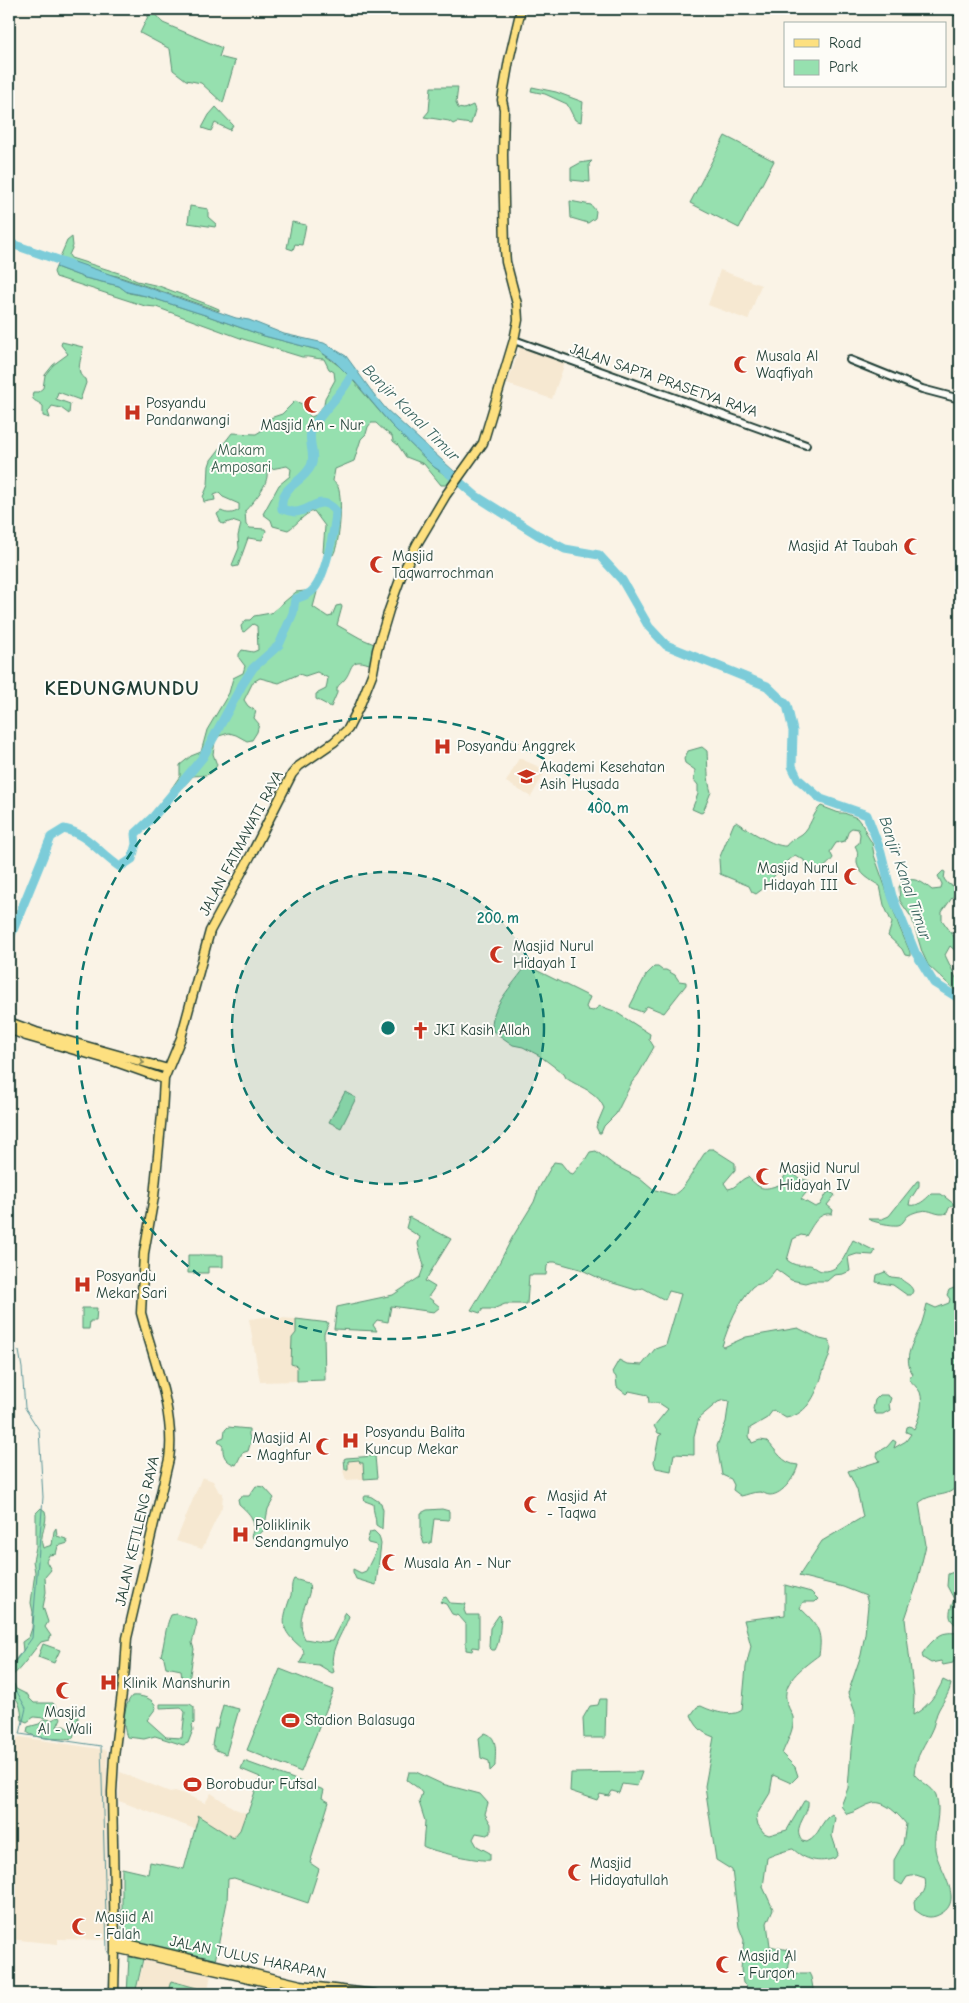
<svg xmlns="http://www.w3.org/2000/svg" width="969" height="2003" font-family="'Comic Neue',sans-serif">
<style>
.built{fill:#f6e8d1}
.green{fill:#96e0af;stroke:#5a8e72}
.water{fill:#7cccd9;stroke:#579397}
.lines{fill:none;stroke-linecap:round;stroke-linejoin:round}
.stream{stroke:#579397;stroke-width:1}
.river{stroke:#7cccd9;stroke-width:9}
.minor-casing{stroke:#1f3d34;stroke-width:10}
.major-casing{stroke:#1f3d34;stroke-width:11}
.minor{stroke:#fdfcf7;stroke-width:6}
.major{stroke:#fde080;stroke-width:8}
.oneway{stroke:#8e8e5a}
.ring{fill:none;stroke:#0f766e;stroke-width:2.5;stroke-dasharray:9 6}
.labels{text-anchor:middle;dominant-baseline:central;stroke-width:4;stroke-linejoin:round;paint-order:stroke}
.poi-label{font-size:15px;fill:#1f3d34;stroke:#fdfcf7;text-anchor:start}
.street-label{font-size:15px;fill:#1f3d34;stroke:#fdfcf7}
.park-label{font-size:15px;fill:#375e4d;stroke:#fdfcf7}
.water-label{font-size:16px;font-style:italic;fill:#36615d;stroke:#fdfcf7}
.district-label{font-size:20px;font-weight:bold;letter-spacing:1px;fill:#1f3d34;stroke:#fdfcf7}
.centre{fill:#0f766e;stroke:#fdfcf7;stroke-width:2.5}
.ring-label{font-size:15px;text-anchor:middle;font-weight:bold;fill:#0f766e;stroke:#fdfcf7;stroke-width:4;stroke-linejoin:round;paint-order:stroke}
</style>
<rect width="100%" height="100%" fill="#faf3e6"/>
<filter id="ink" filterUnits="userSpaceOnUse"><feTurbulence type="fractalNoise" baseFrequency=".02" numOctaves="2"/><feDisplacementMap in="SourceGraphic" scale="10" xChannelSelector="R" yChannelSelector="G"/><feConvolveMatrix kernelMatrix="1 2 1 2 8 2 1 2 1" color-interpolation-filters="sRGB"/></filter>
<g filter="url(#ink)">
<path class="built" d="M720,270L761,285L748,320L708,305Z
M521,345L566,360L552,399L507,384Z
M519,758L546,770L531,797L506,782Z
M265,1317L296,1319L297,1381L260,1382L249,1319Z
M360,1460L363,1463L364,1479L346,1480L343,1471L348,1468V1461Z
M202,1477L213,1481L219,1492L223,1493L222,1507L202,1549L176,1541Z
M20,1737L107,1750L106,1842L109,1940L58,1939V1944L9,1939V1743Z
M120,1772L170,1792L175,1791L185,1794L205,1803L211,1793L235,1809L246,1813L245,1817L240,1830L233,1839L198,1815L195,1829L119,1801Z
M144,1960L211,1975L207,1994H136Z"/>
<path class="green" d="M151,10L163,23L222,48L219,57L235,61L223,103L201,83L186,80L173,70L170,49L140,33Z
M431,87H458L456,103L458,108L464,109L473,105L475,110L471,124L457,122L453,124L449,121L424,117L429,111Z
M532,87L556,92L583,102L581,122L575,120L567,104L545,94L531,91Z
M216,107L233,125L230,130L215,123L211,131L202,128L209,115Z
M725,136L774,161L739,228L690,203Z
M592,161L589,164L590,182L571,180V168L580,163Z
M570,201L591,205L596,211L595,218L588,223L571,218Z
M190,206L208,209V217L216,224L215,227L188,223Z
M292,222L306,225L302,245L295,244L293,250L287,248Z
M72,237L73,246L69,255L71,258L122,274L137,281L159,286L212,306L219,309V311L117,276C96,273 79,263 60,257L67,241Z
M56,267L85,278L119,286L129,293L146,296L208,316L264,336L318,350L343,369L392,426L434,467L452,480L447,485H441L424,464L406,457L398,445L393,441L392,436C386,432 381,428 376,423H371L368,427L366,434L361,439L354,461L335,469L333,481C333,481 338,486 338,487C343,499 340,544 333,555L325,554L323,552L325,526L314,511C303,514 298,524 288,530L273,526L271,520L263,514L279,485L290,476L291,469L287,466L271,469L267,472C269,485 253,502 245,511L246,525L250,528L265,529L266,531L262,540L248,538L238,566L233,567L232,565L239,548L238,536L241,524L232,521L223,524L221,523L217,514L221,511C227,514 233,514 239,510V504L223,497L219,493L214,495L215,500L204,502L203,497L208,485L209,466L211,460L232,433L256,434L261,431L267,419L282,414L295,401L302,404L303,409L311,417L316,415L324,405L325,398L335,380L334,372L329,369L324,359C315,359 310,356 302,357L243,339L156,307L145,306L56,277L54,272Z
M62,342L83,347C82,358 74,373 85,379L86,383L80,400L58,392L56,399L70,404L69,414L61,408L52,406L48,412L50,418L43,416V406C37,400 30,402 33,392H38L43,388L45,375L53,365L68,354L61,345Z
M305,591L317,592L313,607L328,617L332,616L336,606L341,605L342,607L337,625L360,638L374,644L371,663L369,664C349,657 353,669 345,679C342,683 339,684 337,688V693L331,707L316,699V694L326,689L328,678L317,672L305,676L299,674L279,683L260,678L253,682L244,700L248,706L256,711L254,718L259,724L257,732L252,740L247,741L236,735L229,733L219,736L215,742L213,754L217,765C211,777 204,775 193,776L175,796L170,794L169,792L180,776V765L191,756L201,752L207,730L229,693L233,678L243,673L245,666L239,658V654L242,650L253,652L258,650L257,626L253,624L244,632L242,631L241,626L246,620H250L254,616L271,613L296,592Z
M702,747L707,751C708,765 707,780 711,792L703,812L701,813L692,809L698,794V785L694,780L695,770L685,763L684,759L688,751Z
M821,806L839,813H844L857,818L863,826L867,835L872,843L874,855L899,926L910,952V956L905,955L902,949L888,936L892,923L884,905L880,886C872,881 858,874 857,862C857,855 859,852 855,846L859,843L860,834L858,829L852,828L849,830L845,841L836,843L830,852L833,858C826,868 815,874 805,865L804,860L795,855C780,863 772,884 756,894L752,892L749,886L720,874L719,859L734,823L736,822C747,829 774,847 786,846C790,840 796,838 802,834C811,827 812,814 821,806Z
M943,871L945,872L944,879L948,884L959,888L942,912V920L960,945V955L950,946L945,955L956,978L960,980V995L928,965L922,952L912,918L900,901L899,887L903,881C916,877 922,882 932,890L941,889L942,884L938,876Z
M526,966L530,967L590,997L586,1007L588,1010L593,1011L600,1006L614,1011L650,1034L649,1039L654,1047L638,1075L632,1082L616,1114L604,1126L601,1133H599L596,1127L604,1108C596,1090 580,1088 566,1078L564,1074L540,1056L523,1047L513,1045L493,1031C487,1009 515,983 526,966Z
M654,967H658L662,970H666L675,975L679,981L686,982V985L664,1013L647,1006L642,1012L631,1008L630,1006L646,975Z
M345,1092L356,1098L341,1128L329,1122Z
M708,1149H713L735,1163V1170L724,1183L728,1189C737,1188 740,1179 748,1177C762,1191 763,1190 782,1184L784,1177L789,1171L799,1178L812,1182L811,1187L801,1199L815,1207L820,1205L827,1193L830,1192L835,1195L827,1205L833,1210L832,1214C818,1212 813,1225 806,1236L801,1235L793,1239L787,1260C796,1267 799,1265 809,1265C814,1265 817,1271 823,1271C841,1272 846,1252 853,1240L875,1251L873,1255L857,1254L848,1257L850,1271L843,1274L834,1275L827,1281H812L805,1283L791,1280L776,1269C772,1274 768,1280 762,1283C759,1285 755,1284 752,1287C737,1304 729,1324 722,1346L724,1347L746,1337L798,1328L820,1339L829,1341L831,1345C831,1355 826,1363 823,1372C817,1392 809,1414 786,1418L773,1410L767,1418L750,1428L749,1436L752,1443L760,1440L767,1441C777,1451 782,1464 798,1465C796,1475 783,1495 770,1495C766,1495 763,1492 760,1492C752,1492 747,1495 741,1496L733,1490L734,1485L731,1479L722,1475L717,1446L726,1422L729,1401L724,1400L718,1402L699,1418L694,1436V1455L674,1454L671,1471L656,1468L654,1462L659,1436L662,1434L658,1433L654,1426L668,1409L659,1403H649L648,1395L629,1391L626,1394L617,1387L616,1377L612,1372L619,1360L627,1364L642,1365L655,1349L666,1345L681,1294L669,1291L665,1300L643,1288L636,1290L603,1280L580,1269L555,1262H551L547,1266L546,1275H529L527,1304H505L493,1309H483L480,1313L471,1310L496,1269L512,1238L534,1202L539,1188L554,1162L561,1163L569,1173L573,1174L585,1160L590,1152L596,1151L614,1165L639,1178L652,1189L673,1195C687,1189 697,1161 708,1149Z
M917,1181H919V1186L910,1200L909,1205C918,1207 925,1200 931,1194H941L954,1204L949,1208L947,1213C937,1217 930,1208 921,1211C918,1211 912,1213 909,1215C905,1217 904,1224 898,1225C893,1226 872,1222 868,1219H882L889,1216Z
M409,1217L451,1239L425,1281L435,1287L428,1297L440,1307L434,1312L391,1306L388,1322L377,1320L373,1325L377,1331L334,1329L337,1307L393,1295L420,1277L424,1266L418,1244L420,1237L406,1228Z
M188,1255H223V1267H208V1273H188Z
M885,1272L891,1277L900,1278C904,1283 911,1284 913,1291L911,1295H907L893,1285L876,1282L877,1275Z
M954,1288H958L960,1295V1483C946,1501 934,1490 919,1503L926,1545L917,1583L905,1619L914,1697L913,1715C927,1708 937,1694 943,1680L951,1684C949,1694 944,1700 939,1709C936,1714 935,1721 933,1727C926,1744 915,1756 914,1774C920,1782 933,1787 936,1795C942,1813 933,1831 935,1849C938,1871 969,1903 936,1916C927,1919 922,1915 915,1910L914,1901C924,1894 927,1890 925,1878L916,1875L907,1877L902,1885L894,1880V1860L903,1844L906,1824C900,1816 885,1800 873,1803C864,1805 857,1812 847,1814L841,1806L848,1788L851,1750L855,1721V1712L848,1693L861,1655L865,1634L868,1605L866,1596L843,1587L799,1576L822,1541L863,1517L857,1490L848,1471L880,1461L877,1456L878,1452L887,1447L893,1440L896,1442L894,1448L906,1441L911,1434L906,1432L907,1427L910,1426L914,1429C919,1420 924,1403 920,1392C918,1388 912,1383 909,1379L913,1374C902,1358 913,1343 920,1328C923,1320 925,1312 927,1304L936,1308L949,1303L950,1299L947,1295L949,1290Z
M82,1308H97L96,1321H90L89,1329H82Z
M296,1319L329,1323L324,1333L325,1380L297,1381V1366L291,1364L292,1338L296,1333Z
M880,1395H887L891,1398L889,1404L890,1410L883,1414H876L873,1409L875,1400Z
M228,1427L249,1429V1435L251,1441L248,1451L242,1453L236,1465C226,1462 222,1456 223,1446L218,1442L219,1439L224,1437L225,1430Z
M375,1456L377,1478L364,1479L363,1463H360L359,1460L348,1461V1469H345L344,1459L346,1458Z
M256,1486L264,1487L274,1498L268,1509L264,1530L254,1539L251,1536C258,1521 250,1514 239,1504L238,1499L241,1496H249Z
M365,1496H370L381,1503L383,1510L382,1529L376,1525C376,1517 373,1512 373,1504L365,1501L364,1498Z
M41,1508L45,1511C49,1523 38,1535 43,1548L52,1545L54,1531L56,1528L57,1536L66,1539L68,1543L58,1546L56,1554L49,1555L46,1561L51,1570L45,1577L46,1592L43,1607L48,1622L45,1627L51,1636L49,1640L41,1642C32,1652 22,1668 11,1677L10,1682L14,1684L16,1689L28,1695L29,1698L34,1703H53L57,1708L44,1718L34,1717L27,1722L22,1720C21,1709 20,1698 9,1694C9,1669 6,1669 23,1651L22,1642L29,1637L32,1628L33,1612L31,1603L35,1572L33,1561L36,1547V1513Z
M442,1509L449,1511V1520L434,1519L431,1543L424,1544L421,1535V1513L427,1510Z
M374,1531L379,1536L381,1544L376,1585L356,1579L353,1572V1569L361,1573L366,1571L377,1549L376,1545L368,1543L367,1541L370,1532Z
M960,1570V1654L955,1658L953,1663L943,1665L941,1661L931,1663L923,1658L922,1654C927,1647 938,1633 947,1633C952,1632 954,1634 959,1631C958,1625 955,1625 952,1621C947,1615 952,1606 954,1599L947,1586L948,1574Z
M294,1579L308,1583C316,1595 292,1614 305,1639L323,1642L332,1641L343,1619V1615L345,1612L349,1616C343,1634 327,1651 334,1672L332,1673L319,1665L300,1663L304,1654L303,1649C282,1631 280,1626 290,1598C293,1592 290,1585 294,1579Z
M785,1585L811,1592L818,1599L815,1602H803L800,1608C817,1624 823,1631 819,1655C806,1665 783,1680 786,1699C787,1706 791,1711 793,1717C795,1729 786,1743 782,1754L795,1767L798,1776L791,1783L773,1775L770,1793L756,1816L758,1825L764,1833L769,1835L787,1830L804,1801H808C810,1815 791,1827 802,1841L807,1842C820,1836 820,1821 832,1814L835,1818L832,1836L838,1854L835,1858C819,1864 805,1860 793,1849C790,1849 769,1856 767,1858L763,1887L773,1909L767,1923L770,1946L788,1950L791,1953L788,1971L791,1977L800,1973H809L811,1977L814,1994H765L747,1987L743,1983L741,1969L744,1940L739,1927L732,1870L716,1860L705,1786L714,1737C702,1733 696,1727 691,1715L697,1707L701,1706C711,1711 732,1718 742,1710L746,1667L751,1646L744,1620L785,1615Z
M446,1597L450,1603L466,1604L464,1610L466,1615H479V1648L473,1647L472,1651L466,1650V1624L459,1616L452,1614L446,1604L440,1602L443,1598Z
M176,1614L196,1620L197,1623L192,1643L194,1649L189,1681L186,1684L182,1680L181,1670L166,1667L164,1658L161,1655C165,1642 165,1627 171,1615Z
M499,1615L501,1617C500,1626 500,1642 495,1650H492L489,1647L490,1628Z
M43,1644L60,1650L54,1663L38,1657Z
M280,1669L334,1690L301,1772L247,1750Z
M132,1696C140,1695 155,1698 156,1708L147,1720L166,1737L182,1738L185,1712L181,1707L160,1708V1704H190L194,1707V1723L192,1725L193,1730L188,1743L183,1745L155,1736L144,1739L127,1737C122,1726 123,1706 132,1696Z
M600,1699H606L605,1738H584L583,1718L590,1706L598,1705Z
M223,1705L239,1709L226,1754L214,1749V1746L212,1745L215,1728H217Z
M77,1713L78,1718L73,1738C63,1740 34,1739 27,1732L28,1727L39,1724L45,1719L52,1720L60,1716L61,1718L57,1727L64,1726L70,1730L73,1727L72,1720L74,1714Z
M485,1733C499,1737 495,1754 495,1766L490,1771L489,1761L481,1758L479,1738Z
M244,1761L324,1790L322,1798L329,1802L310,1863L319,1869L308,1903L234,1878L228,1879L227,1902L215,1961L122,1938V1868L148,1874L150,1862L184,1869L198,1818L197,1815L233,1838L240,1830L246,1813L248,1812L260,1777L241,1769Z
M409,1772H416L442,1784L480,1794L488,1803L485,1814L491,1824V1833L487,1835L476,1833L473,1839L477,1846L490,1853V1860C481,1862 430,1851 423,1846L425,1821L419,1802L422,1793L418,1788L407,1780Z
M642,1772L637,1786L622,1784L619,1793L612,1791L609,1796L600,1794L597,1800L570,1791L571,1773Z
M129,1957L143,1959L135,1994H127Z
M171,1981L197,1988L195,1994H167Z"/>
<path class="water" d="M60,257L236,318L249,320L284,334L324,343L346,356L373,393L386,409L455,472L451,478L434,467L392,426L355,382L334,361L318,350L264,336L208,316L146,296L127,292L119,286L85,278L56,267Z"/>
<g class="lines">
<path class="stream" d="M9,1348L19,1351L22,1368L25,1408L39,1430L43,1497L32,1638L9,1670
M9,1691L17,1692L26,1708L20,1734L101,1746L107,1950L110,1956L109,1994"/>
<path class="river" d="M9,243L70,264
M444,469L476,496L538,535L565,549L599,555L622,580L649,627L666,645L767,686L787,705L793,731L792,766L798,779L821,799L867,815L881,852L892,896L915,952L934,983L960,999
M9,940L51,837L64,829C88,834 100,854 120,867L132,859L136,844L135,834L154,816L203,757L242,685L253,668L279,645L293,613L295,599C301,597 309,595 313,590C325,578 335,529 336,511C320,493 312,511 295,512C291,512 286,510 282,509C280,485 301,485 311,466C316,456 308,442 311,431C311,428 315,424 317,421C328,405 344,392 352,374"/>
<defs>
<path id="minor" d="M514,340L806,445
M850,360L922,389L960,399"/>
<path id="major" d="M952,9L960,12
M9,1022L36,1032L168,1069
M9,1029L26,1036L113,1061L164,1079
M115,1941L301,1985L375,1994
M115,1948L276,1984
M305,1990L330,1994
M114,1994L115,1948L112,1792L114,1757L125,1669L127,1638L169,1459C176,1415 153,1357 141,1313L144,1253L154,1197L162,1114L164,1079L181,1038L210,931L251,855L292,774L299,766L334,742L348,729L360,705L373,672L377,650L389,610L402,574L417,544L446,495L483,443L514,340L518,320L517,304L506,262L505,250L503,155L504,109L502,100L509,60L521,9"/>
</defs>
<use href="#minor" class="minor-casing"/>
<use href="#major" class="major-casing"/>
<use href="#minor" class="minor"/>
<use href="#major" class="major"/>
</g>
<defs><path id="oneway-chevron" d="M-2-3.5L2.5 0L-2 3.5" fill="none" stroke-width="1.6" stroke-linecap="round" stroke-linejoin="round" transform="scale(1.25)"/></defs>
<use class="oneway" href="#oneway-chevron" transform="translate(141 1062) rotate(16)"/>
</g>
<circle cx="388" cy="1028" r="156" fill="#0f766e" fill-opacity=".12"/>
<g class="ring">
<circle cx="388" cy="1028" r="156"/>
<circle cx="388" cy="1028" r="311"/>
</g>
<defs>
<symbol id="mosque-bare" viewBox="-9 -9 18 18"><path d="M3.5-4.9A6 6 0 1 0 3.5 4.9A5 5 0 1 1 3.5-4.9Z" fill="#c8321e" stroke="#fdfcf7" stroke-width="2.5" paint-order="stroke"/></symbol>
<symbol id="hospital-bare" viewBox="-9 -9 18 18"><path d="M-5-5h3v3.5h4V-5h3V5h-3V1.5h-4V5h-3Z" fill="#c8321e" stroke="#fdfcf7" stroke-width="2.5" paint-order="stroke"/></symbol>
<symbol id="university-bare" viewBox="-9 -9 18 18"><path d="M0-5L7-2L0 1L-7-2ZM-4 1L0 2.5L4 1V4Q0 6-4 4Z" fill="#c8321e" stroke="#fdfcf7" stroke-width="2.5" paint-order="stroke"/></symbol>
<symbol id="church-bare" viewBox="-9 -9 18 18"><path d="M-1.2-6h2.4v3.5h3.3v2.4h-3.3V6h-2.4V-.1h-3.3v-2.4h3.3Z" fill="#c8321e" stroke="#fdfcf7" stroke-width="2.5" paint-order="stroke"/></symbol>
<symbol id="stadium-bare" viewBox="-9 -9 18 18"><path d="M0-5a6.5 5 0 1 0 0 10a6.5 5 0 1 0 0-10ZM-3.5-1.8h7v3.6h-7Z" fill="#c8321e" stroke="#fdfcf7" stroke-width="2.5" paint-order="stroke"/></symbol>
</defs>
<g fill-rule="evenodd">
<use href="#mosque-bare" x="730" y="352" width="25" height="25"/>
<use href="#mosque-bare" x="300" y="392" width="25" height="25"/>
<use href="#hospital-bare" x="120" y="400" width="25" height="25"/>
<use href="#mosque-bare" x="900" y="534" width="25" height="25"/>
<use href="#mosque-bare" x="366" y="552" width="25" height="25"/>
<use href="#hospital-bare" x="430" y="734" width="25" height="25"/>
<use href="#university-bare" x="514" y="764" width="25" height="25"/>
<use href="#mosque-bare" x="840" y="864" width="25" height="25"/>
<use href="#mosque-bare" x="486" y="942" width="25" height="25"/>
<use href="#church-bare" x="408" y="1018" width="25" height="25"/>
<use href="#mosque-bare" x="752" y="1164" width="25" height="25"/>
<use href="#hospital-bare" x="70" y="1272" width="25" height="25"/>
<use href="#hospital-bare" x="338" y="1428" width="25" height="25"/>
<use href="#mosque-bare" x="312" y="1434" width="25" height="25"/>
<use href="#mosque-bare" x="520" y="1492" width="25" height="25"/>
<use href="#hospital-bare" x="228" y="1522" width="25" height="25"/>
<use href="#mosque-bare" x="378" y="1550" width="25" height="25"/>
<use href="#hospital-bare" x="96" y="1670" width="25" height="25"/>
<use href="#mosque-bare" x="52" y="1678" width="25" height="25"/>
<use href="#stadium-bare" x="278" y="1708" width="25" height="25"/>
<use href="#stadium-bare" x="180" y="1772" width="25" height="25"/>
<use href="#mosque-bare" x="564" y="1860" width="25" height="25"/>
<use href="#mosque-bare" x="68" y="1914" width="25" height="25"/>
<use href="#mosque-bare" x="712" y="1952" width="25" height="25"/>
</g>
<g class="labels">
<g class="poi-label">
<text x="756" y="356">Musala Al<tspan x="756" dy="17">Waqfiyah</tspan></text>
<text x="146" y="403">Posyandu<tspan x="146" dy="17">Pandanwangi</tspan></text>
<text x="312" y="425" text-anchor="middle">Masjid An - Nur</text>
<text x="898" y="546" text-anchor="end">Masjid At Taubah</text>
<text x="392" y="556">Masjid<tspan x="392" dy="17">Taqwarrochman</tspan></text>
<text x="457" y="746">Posyandu Anggrek</text>
<text x="540" y="767">Akademi Kesehatan<tspan x="540" dy="17">Asih Husada</tspan></text>
<text x="838" y="868" text-anchor="end">Masjid Nurul<tspan x="838" dy="17">Hidayah III</tspan></text>
<text x="513" y="946">Masjid Nurul<tspan x="513" dy="17">Hidayah I</tspan></text>
<text x="434" y="1030">JKI Kasih Allah</text>
<text x="779" y="1168">Masjid Nurul<tspan x="779" dy="17">Hidayah IV</tspan></text>
<text x="96" y="1276">Posyandu<tspan x="96" dy="17">Mekar Sari</tspan></text>
<text x="365" y="1432">Posyandu Balita<tspan x="365" dy="17">Kuncup Mekar</tspan></text>
<text x="311" y="1438" text-anchor="end">Masjid Al<tspan x="311" dy="17">- Maghfur</tspan></text>
<text x="547" y="1496">Masjid At<tspan x="547" dy="17">- Taqwa</tspan></text>
<text x="255" y="1525">Poliklinik<tspan x="255" dy="17">Sendangmulyo</tspan></text>
<text x="404" y="1563">Musala An - Nur</text>
<text x="123" y="1683">Klinik Manshurin</text>
<text x="65" y="1712" text-anchor="middle">Masjid<tspan x="65" dy="17">Al - Wali</tspan></text>
<text x="305" y="1720">Stadion Balasuga</text>
<text x="206" y="1784">Borobudur Futsal</text>
<text x="590" y="1863">Masjid<tspan x="590" dy="17">Hidayatullah</tspan></text>
<text x="95" y="1917">Masjid Al<tspan x="95" dy="17">- Falah</tspan></text>
<text x="738" y="1956">Masjid Al<tspan x="738" dy="17">- Furqon</tspan></text>
</g>
<g class="street-label">
<text transform="translate(664 380) rotate(19)">JALAN SAPTA PRASETYA RAYA</text>
<text transform="translate(241 843) rotate(-62)">JALAN FATMAWATI RAYA</text>
<text transform="translate(137 1531) rotate(-77)">JALAN KETILENG RAYA</text>
<text transform="translate(248 1957) rotate(12)">JALAN TULUS HARAPAN</text>
</g>
<g class="park-label">
<text x="241" y="450">Makam<tspan x="241" dy="17">Amposari</tspan></text>
</g>
<g class="water-label">
<text transform="translate(411 413) rotate(45)">Banjir Kanal Timur</text>
<text transform="translate(905 878) rotate(71)">Banjir Kanal Timur</text>
</g>
<g class="district-label">
<text x="122" y="688">KEDUNGMUNDU</text>
</g>
</g>
<circle cx="388" cy="1028" r="8" class="centre"/>
<g class="ring-label">
<text x="608" y="813">400 m</text>
<text x="498" y="923">200 m</text>
</g>
<rect width="969" height="2003" fill="none" stroke="#fdfcf7" stroke-width="30"/>
<rect x="15" y="15" width="939" height="1973" fill="none" stroke="#1f3d34" stroke-width="2" filter="url(#ink)"/>
<rect x="784" y="22" width="162" height="65" fill="#fdfcf7" stroke="#a4b0a9"/>
<rect x="794" y="39" width="25" height="8" fill="#fde080" stroke="#a4b0a9"/>
<text x="829" y="48" font-size="15" fill="#1f3d34">Road</text>
<rect x="794" y="60" width="25" height="15" fill="#96e0af" stroke="#a4b0a9"/>
<text x="829" y="72" font-size="15" fill="#1f3d34">Park</text>
</svg>
